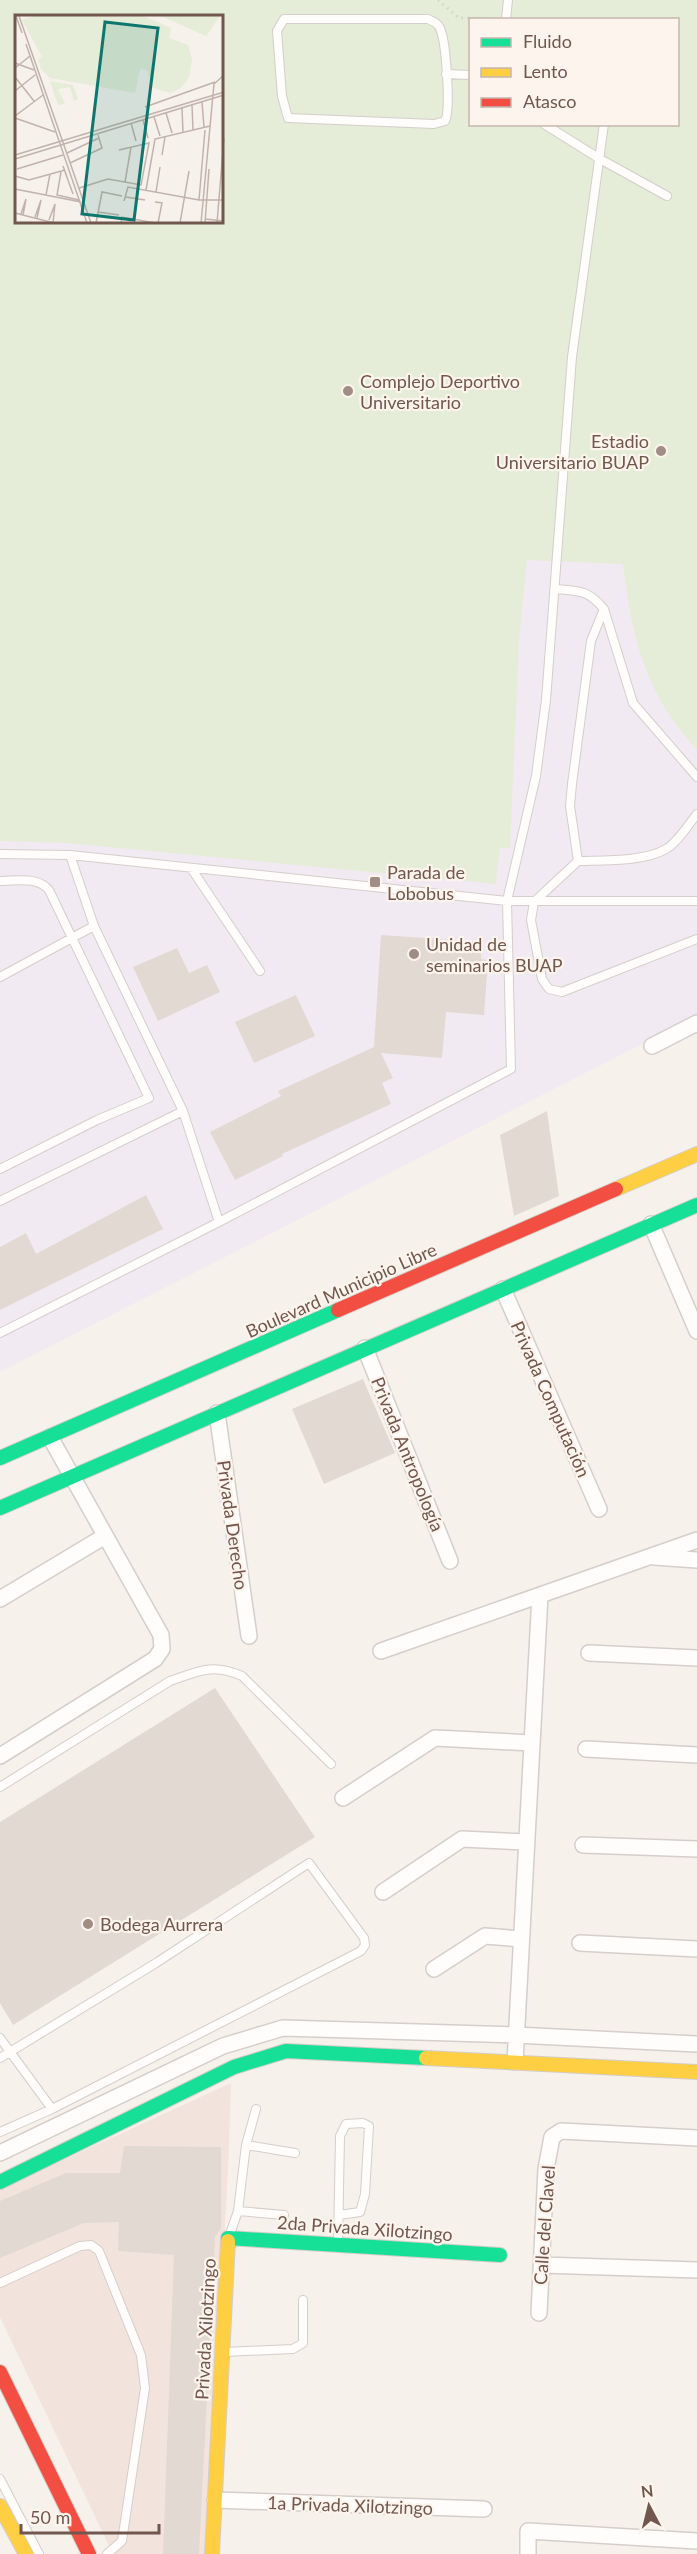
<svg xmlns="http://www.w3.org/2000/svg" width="697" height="2554" font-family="Lato,sans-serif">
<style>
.commercial{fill:#f3e3dd}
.education{fill:#f2eaf2;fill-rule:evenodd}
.green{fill:#e5ecd7;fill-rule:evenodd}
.building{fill:#e2d9d3}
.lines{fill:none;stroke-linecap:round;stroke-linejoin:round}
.lane-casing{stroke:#d5ceca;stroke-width:10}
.street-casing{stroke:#d5ceca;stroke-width:18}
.fast-casing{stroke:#d5cdc8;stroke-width:16}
.slow-casing{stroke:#d5cdc8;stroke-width:16}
.jam-casing{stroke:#d5cdc8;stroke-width:16}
.path{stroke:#d9d1ce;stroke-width:3;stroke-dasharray:1.5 4.5;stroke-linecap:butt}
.lane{stroke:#fefdfc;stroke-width:8}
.street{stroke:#fefdfc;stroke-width:15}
.fast{stroke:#16e098;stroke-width:14}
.slow{stroke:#ffcf43;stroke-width:14}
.jam{stroke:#f24e42;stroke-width:14}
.poi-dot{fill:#a08d85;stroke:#fdf5ed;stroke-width:2}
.labels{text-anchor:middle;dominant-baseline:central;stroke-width:4.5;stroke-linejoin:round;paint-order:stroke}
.poi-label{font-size:18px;fill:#72574e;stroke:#fdf5ed;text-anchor:start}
.street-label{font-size:18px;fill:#72574e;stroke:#fdf5ed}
.inset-road{fill:none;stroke:#c1b3ac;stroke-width:1.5}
.view{fill:#0f766e;fill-opacity:0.15;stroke:#0f766e;stroke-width:3}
.inset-edge{fill:none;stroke:#72574e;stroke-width:3}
</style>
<rect width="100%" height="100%" fill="#f6f1eb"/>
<path class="commercial" d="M231,2083L228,2170L206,2554H113L0,2317V2189Z"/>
<path class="education" d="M0,0H697V1016L0,1372ZM16,16H222V222H16ZM470,20H678V124H470Z"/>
<path class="green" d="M0,0H697V750C645,693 632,639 623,564L527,560L519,641L510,848H500L496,884L66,843L0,841ZM16,16H222V222H16ZM470,20H678V124H470Z"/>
<path class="building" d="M381,935L482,942L481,959L488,960L484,1015L446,1012L442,1058L381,1053L393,1078L382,1083L391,1104L282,1154L283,1156L235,1180L210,1132L281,1096L278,1091L374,1047Z
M177,948L189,973L207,965L220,992L158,1021L133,967Z
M296,995L315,1036L254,1063L235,1022Z
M547,1111L559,1196L514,1216L500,1135Z
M146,1195L163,1229L0,1310V1247L26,1233L36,1254Z
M363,1379L395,1453L324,1484L292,1409Z
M215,1688L315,1837L13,2025L0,2003V1822Z
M124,2146L221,2147V2228L215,2237L199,2554H163L174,2255L118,2251L119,2222L84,2223L0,2258V2201L66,2173H120Z"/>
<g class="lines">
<defs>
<path id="lane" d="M284,19H428C435,22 439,24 441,31C446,45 451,110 445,121L434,124L288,118L282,96L277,31Z
M506,20L508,0
M446,74L470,75
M544,124L600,159L667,196
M556,589C580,591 588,590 604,609
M697,777L633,703L604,609L591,641L572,784L570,806L578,861L534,902L531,920L542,979L549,989L562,992L697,939
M0,854L70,855L507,901H697
M70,855L94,926L183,1111L219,1222
M578,861C602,860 644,862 666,849C678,842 688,825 697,814
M191,868L260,971
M0,881C17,881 37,876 49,890L149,1098L97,1120L0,1169
M0,977L94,926
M0,1201L183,1111
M0,1333L219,1222L511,1069L507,901L536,776L546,700L572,357L604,124
M0,1787L170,1681C199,1671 212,1663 242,1676L331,1764
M0,2038L52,2109
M0,2058L156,1963L309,1863L364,1938L365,1945L361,1951L52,2109L0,2132
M246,2145L295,2153
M238,2211L284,2215
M229,2237L238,2211L246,2145L256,2109
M338,2243L340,2136L346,2124L363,2123L369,2126L365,2194L360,2212L339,2215
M0,2283L80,2246L91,2245L99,2251L141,2355L145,2388L122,2541L107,2554
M224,2352L293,2349L303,2343V2300
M0,2479L39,2554"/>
<path id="street" d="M652,1046L697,1023
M651,1224L697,1331
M503,1289L599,1509
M365,1348L450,1561
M217,1413L249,1636
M654,1557L697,1560
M0,1599L105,1536
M381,1651L697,1540
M589,1653L697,1658
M586,1749L697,1755
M0,1756L155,1659L162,1649L161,1635L50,1437
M343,1798L435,1738L532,1743
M583,1845L697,1849
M383,1892L462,1839L526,1842
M580,1943L697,1949
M434,1969L485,1936L521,1939
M515,2062L540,1595
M0,2153L223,2046L283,2028L516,2035L697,2044
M542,2265L697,2270
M539,2313L546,2169L552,2137L561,2131L697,2138
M215,2500L484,2509
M528,2554V2531L697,2541"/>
<path id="fast" d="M0,1458L338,1310
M0,1508L697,1205
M0,2182L234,2067L286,2051L426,2058
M228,2241V2238L500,2255"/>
<path id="slow" d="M616,1189L697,1154
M426,2058L697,2072
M0,2506L26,2554
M212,2554L228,2241"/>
<path id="jam" d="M338,1310L616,1189
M0,2372L89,2554"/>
</defs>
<use href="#lane" class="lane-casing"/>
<use href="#street" class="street-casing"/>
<use href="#fast" class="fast-casing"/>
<use href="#slow" class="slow-casing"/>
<use href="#jam" class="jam-casing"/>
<path class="path" d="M438,0L459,18L495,19"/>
<use href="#lane" class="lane"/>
<use href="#street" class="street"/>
<use href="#fast" class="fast"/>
<use href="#slow" class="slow"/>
<use href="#jam" class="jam"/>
</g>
<g class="poi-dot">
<circle cx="348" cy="391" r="6"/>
<circle cx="661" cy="451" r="6"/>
<rect x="369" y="876" width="12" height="12" rx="3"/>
<circle cx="414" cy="954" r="6"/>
<circle cx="88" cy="1924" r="6"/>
</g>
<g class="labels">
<g class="poi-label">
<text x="360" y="381">Complejo Deportivo<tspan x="360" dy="21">Universitario</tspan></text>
<text x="649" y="441" text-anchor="end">Estadio<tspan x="649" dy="21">Universitario BUAP</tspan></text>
<text x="387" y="872">Parada de<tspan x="387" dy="21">Lobobus</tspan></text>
<text x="426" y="944">Unidad de<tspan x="426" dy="21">seminarios BUAP</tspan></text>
<text x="100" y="1924">Bodega Aurrera</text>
</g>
<g class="street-label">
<text transform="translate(341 1290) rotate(-24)">Boulevard Municipio Libre</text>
<text transform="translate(551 1399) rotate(66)">Privada Computación</text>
<text transform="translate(408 1454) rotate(68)">Privada Antropología</text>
<text transform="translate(233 1525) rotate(82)">Privada Derecho</text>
<text transform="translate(544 2225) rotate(-86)">Calle del Clavel</text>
<text transform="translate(365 2228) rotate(4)">2da Privada Xilotzingo</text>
<text transform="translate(205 2329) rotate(-87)">Privada Xilotzingo</text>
<text transform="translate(350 2505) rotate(2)">1a Privada Xilotzingo</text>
</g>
</g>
<g transform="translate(15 15)">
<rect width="208" height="208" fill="#f6f1eb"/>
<path d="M20,1H129L156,13L154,23L173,30L177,45L174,62L166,73L155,78L138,73L132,55L125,54L120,78L35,63L26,54L23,44L27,42L7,5ZM146,1H205L191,21ZM35,66L58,70L63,84L59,86L55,72L43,74L50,89L43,90Z" fill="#e5ecd7"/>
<path class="inset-road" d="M1,1L7,18M4,1L76,208M11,29L72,208M0,48L19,55M0,53L15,41M0,62L19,86M0,76L20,60M187,87L189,112M177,90L178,115M130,92L200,67M167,93L168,118M151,98L157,118M0,101L28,80M139,102L145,121M0,103L40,117M128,105L133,123M116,108L121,126M52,138L84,123M0,140L209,77M147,140L150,122M0,144L209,80M55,148L87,133L83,120M48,151L58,179M2,154L48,140M46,157L42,180L64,185M0,161L14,165L50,155M110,167L116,132M64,173L93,164L126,170L134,128L104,135M0,174L66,187M131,175L140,124L195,111M141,177L145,152M31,180L35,159M111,182L130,185M184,185L190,115M109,186L113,172L184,185H209M140,187L147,188L143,208M83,197L104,200M0,198L39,208M6,199L11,184L8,200M20,202L26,185L22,203M190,204L209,206M34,205L40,189L38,208M81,208L87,177L107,181M106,208L107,202L140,208M165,208L174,156M186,208L199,69L209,60M190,208L194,154M202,208L209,123"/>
<path class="view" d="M90,7L143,13L119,205L67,199Z"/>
<rect width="208" height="208" class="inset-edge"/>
</g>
<rect x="469" y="18" width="210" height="108" fill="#fdf5ed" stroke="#c5b6ad" stroke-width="1.5"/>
<rect x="481" y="38" width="30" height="9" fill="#16e098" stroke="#c5b6ad" stroke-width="1.5"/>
<text x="523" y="48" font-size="18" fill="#72574e">Fluido</text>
<rect x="481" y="68" width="30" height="9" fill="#ffcf43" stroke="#c5b6ad" stroke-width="1.5"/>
<text x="523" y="78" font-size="18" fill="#72574e">Lento</text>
<rect x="481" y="98" width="30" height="9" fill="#f24e42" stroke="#c5b6ad" stroke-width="1.5"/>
<text x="523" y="108" font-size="18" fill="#72574e">Atasco</text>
<g transform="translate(649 2506) rotate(353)" stroke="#fdf5ed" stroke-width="4.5" paint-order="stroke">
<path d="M0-4.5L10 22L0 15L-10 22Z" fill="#72574e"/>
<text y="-9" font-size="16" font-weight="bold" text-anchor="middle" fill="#72574e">N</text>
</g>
<path d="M21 2524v9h138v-9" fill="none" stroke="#72574e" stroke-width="3"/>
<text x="30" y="2524" font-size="18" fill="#72574e" stroke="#fdf5ed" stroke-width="4.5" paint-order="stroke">50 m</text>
</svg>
